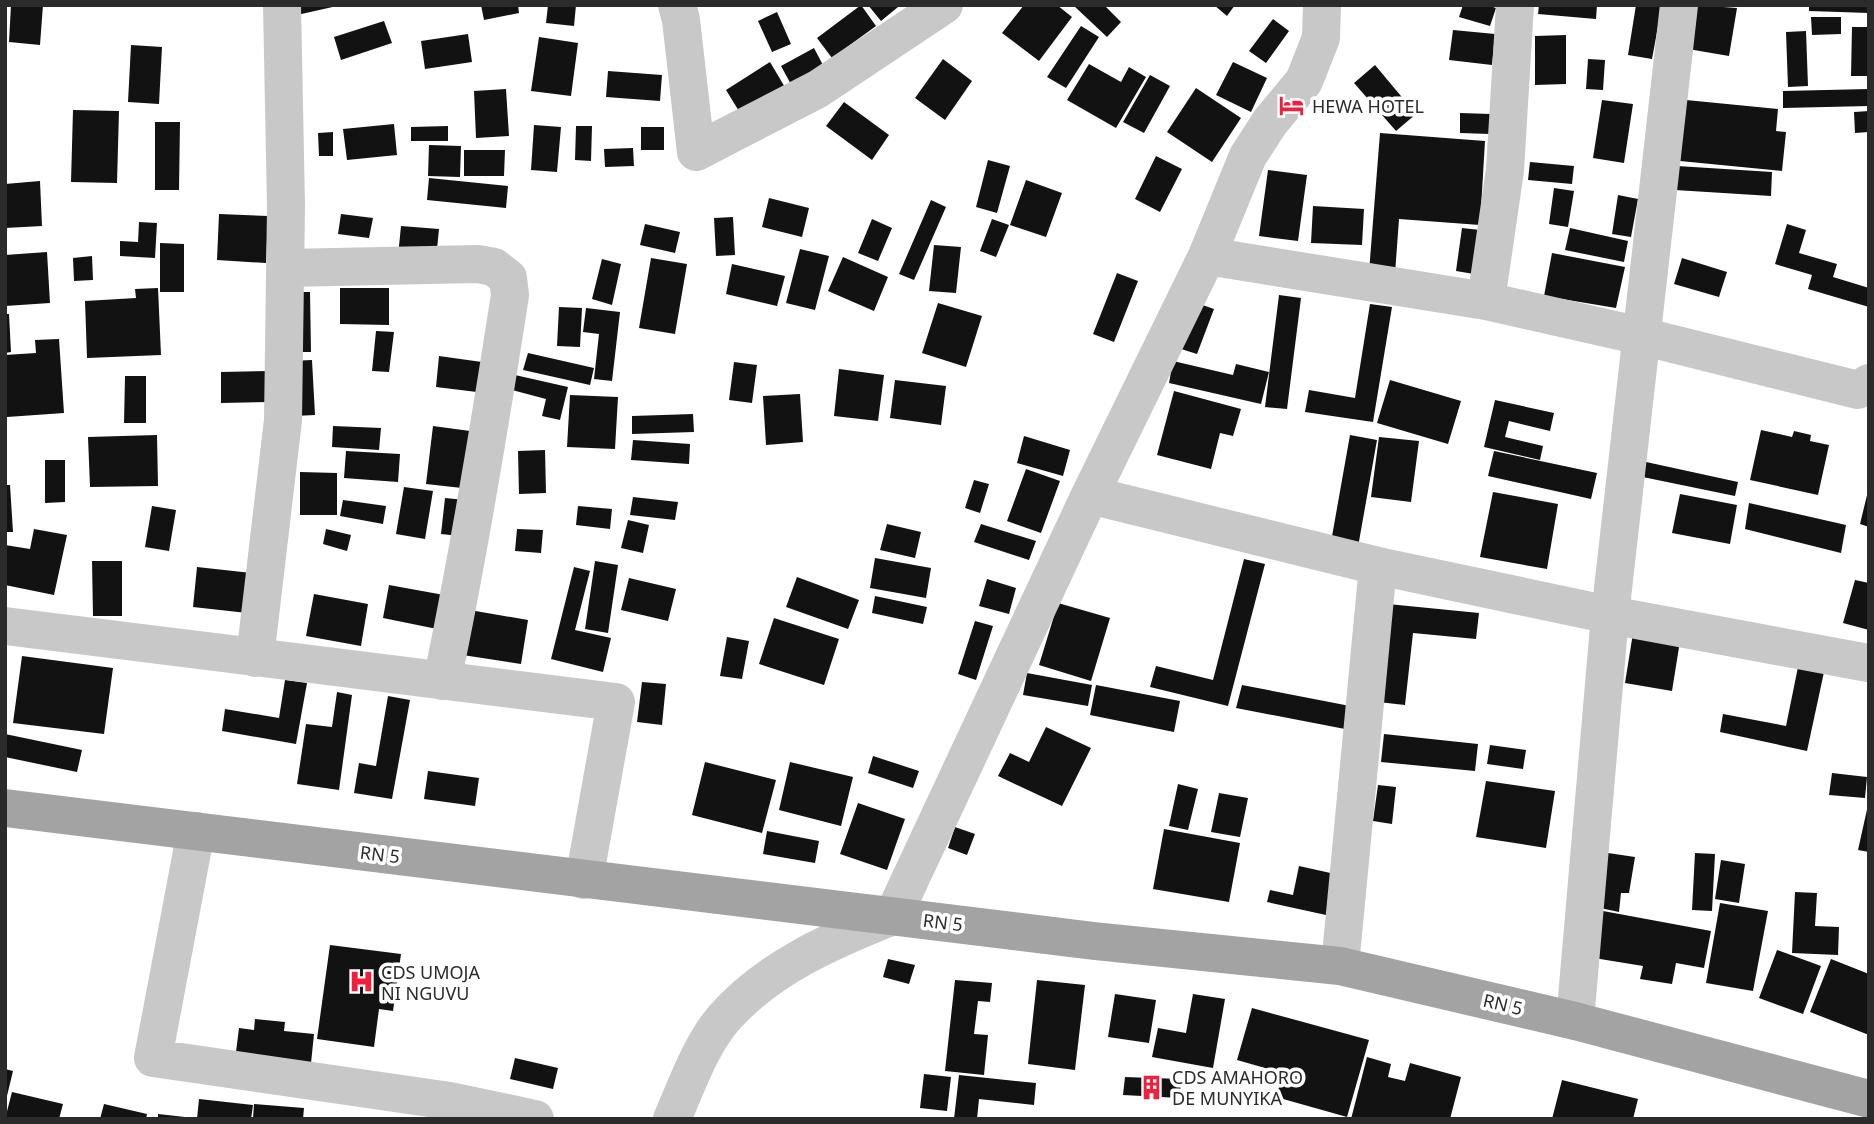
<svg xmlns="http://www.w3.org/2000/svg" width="1874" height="1124" font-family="'Noto Sans',sans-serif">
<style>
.building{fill:#121212}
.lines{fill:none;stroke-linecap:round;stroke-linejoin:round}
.street{stroke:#c8c8c8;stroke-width:38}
.primary{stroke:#a3a3a3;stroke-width:38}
.labels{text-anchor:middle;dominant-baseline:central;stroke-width:7;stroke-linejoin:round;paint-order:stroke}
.poi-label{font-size:18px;fill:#2b2b2b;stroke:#fff;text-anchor:start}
.street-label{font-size:18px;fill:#2b2b2b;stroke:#fff}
</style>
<rect width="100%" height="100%" fill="#fff"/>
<path class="building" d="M11,5H43L40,45L9,42Z
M295,5H337V6L297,15Z
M481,5H518L519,13L484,20Z
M548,5H576L574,26L546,23Z
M861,5L876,26L832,58L817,38Z
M868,5H897L898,7L881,21Z
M1024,5H1057L1072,17L1039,61L1002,33Z
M1073,5H1104L1121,22L1107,37Z
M1214,5H1235L1227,16Z
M1463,5H1487L1496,8L1490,26L1459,17Z
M1539,5H1597L1596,19L1538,14Z
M1636,5H1662L1652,59L1628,55Z
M1695,5L1737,8L1729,56L1688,49Z
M1809,5H1869V13L1809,11Z
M777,12L791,44L772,52L758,21Z
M1811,17H1841V34L1812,35Z
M1273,19L1289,31L1266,63L1249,51Z
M384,21L392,43L341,60L334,37Z
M1081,26L1099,37L1066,88L1047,77Z
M1852,27H1869V76H1851Z
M1453,30L1495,34L1492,65L1449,60Z
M1806,31L1808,86L1788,87L1786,32Z
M468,34L472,62L425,69L421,41Z
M1566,35V84L1535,85V36Z
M539,37L578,43L571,96L531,91Z
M131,45L162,47L159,104L128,102Z
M814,48L824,67L793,88L781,66Z
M943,59L972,81L945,120L915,98Z
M1588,59L1605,60L1603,90L1586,89Z
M770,62L786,89L742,116L726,90Z
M1233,62L1267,78L1251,112L1216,95Z
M1089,64L1121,82L1129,67L1146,77L1116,128L1067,100Z
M1375,65L1416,114L1396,131L1354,83Z
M608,71L662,75L660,101L606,97Z
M1150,75L1170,86L1144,133L1123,122Z
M1196,88L1241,118L1212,162L1167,132Z
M506,89L509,136L476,138L474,91Z
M1869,89V106L1783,108V91Z
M1602,100L1633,104L1624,163L1593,158Z
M1686,100L1778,109L1776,131L1786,132L1782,171L1680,161Z
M844,102L889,135L872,160L826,126Z
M73,110L119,111L117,183L71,182Z
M1869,111V132L1855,133L1854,112Z
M1460,113L1491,114L1490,134L1460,133Z
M155,122H180L179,190H155Z
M394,124L397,155L347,160L343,129Z
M534,125L561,127L557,172L531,170Z
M448,126V141H411V127Z
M576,126H592L591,161L575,160Z
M641,127H664V150H641Z
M333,132V156H319L318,133Z
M1380,133L1485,141L1480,225L1399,219L1395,274L1369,272Z
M429,145L461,146L460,177L428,176Z
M633,148L634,166L605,167L604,149Z
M464,150H505L504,176H464Z
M1156,156L1182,169L1160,212L1135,199Z
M988,160L1010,166L997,213L976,207Z
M1530,162L1574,166L1572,184L1528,180Z
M1677,166L1772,172L1771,196L1675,190Z
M1268,170L1307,175L1298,241L1259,236Z
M429,178L508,186L506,208L427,200Z
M1026,180L1062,193L1046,237L1010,225Z
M40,181L42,226L5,228V184Z
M1554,188L1574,191L1568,227L1549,224Z
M1618,195L1638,199L1631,237L1612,234Z
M769,198L809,208L802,237L762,227Z
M931,200L946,207L914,280L899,274Z
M1313,206L1364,209L1362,245L1311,243Z
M219,214L268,216L266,263L217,260Z
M341,214L373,218L369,238L338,234Z
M733,217L735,255L716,256L714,218Z
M872,219L892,228L878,261L858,253Z
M992,219L1009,225L996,257L980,251Z
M139,222L157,223L155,258L120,256V241L138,242Z
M645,224L680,232L675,253L640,245Z
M1787,224L1806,230L1799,253L1837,264L1833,277L1869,288V307L1808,289L1812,275L1775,264Z
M401,226L439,229L436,259L398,256Z
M1462,228L1480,230L1474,274L1456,271Z
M1570,228L1628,241L1624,262L1565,250Z
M160,243L184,244V292H160Z
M934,245L961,247L956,293L929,291Z
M800,249L829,256L815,310L786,303Z
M47,252L50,303L5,306V255Z
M1552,253L1625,267L1616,308L1544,296Z
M92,256L93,280L74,281L73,258Z
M843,257L888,277L874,311L828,291Z
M651,258L687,264L675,334L639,328Z
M1682,258L1727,272L1719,297L1674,284Z
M602,259L621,264L612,305L592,299Z
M732,264L785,276L777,306L726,294Z
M1117,273L1138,281L1114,342L1093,334Z
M158,288L161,355L87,358L85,301L136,298L135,289Z
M340,288H389V325L340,324Z
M293,292H310L311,352H294Z
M1279,295L1301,298L1287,409L1265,407Z
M1194,302L1214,309L1197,354L1178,348Z
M938,303L982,316L966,367L922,353Z
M1370,304L1392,307L1373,422L1305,412L1309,390L1355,398Z
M559,307L582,308L580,347L557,346Z
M586,308L620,312L612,381L594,379L599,334L583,332Z
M5,314H9L11,352L5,353Z
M376,331L394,332L389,372L372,371Z
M59,339L64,413L7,417L5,355L36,353L35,340Z
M528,353L594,368L590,385L523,370Z
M439,356L489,363L485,393L436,387Z
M312,360L315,415L294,416L291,361Z
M1173,361L1233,375L1236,364L1269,372L1261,404L1169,383Z
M734,362L757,365L752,403L729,400Z
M839,369L884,375L878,421L834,416Z
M272,371L273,402L221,403V372Z
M515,375L568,387L560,420L542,416L546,399L512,390Z
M125,376H146V423H124Z
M895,380L946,386L941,425L890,418Z
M1390,380L1461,401L1448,444L1377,423Z
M1174,391L1241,409L1233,436L1220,433L1211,469L1157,455Z
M800,394L803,442L766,445L763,396Z
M570,395L618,397L615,449L567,447Z
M1495,400L1554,413L1550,431L1509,421L1505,437L1543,446L1540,460L1484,447Z
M693,414L694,432L632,434V416Z
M333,426L381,428L379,450L332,447Z
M433,426L470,431L462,488L426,484Z
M1761,430L1792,437L1794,431L1811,435L1810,441L1829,445L1818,495L1750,480Z
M157,435L158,486L90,487L88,437Z
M1350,435L1377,440L1358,547L1331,542Z
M1024,436L1070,450L1063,476L1017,463Z
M1379,437L1419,441L1411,502L1371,497Z
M633,440L690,444L689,464L631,460Z
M545,450L546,493L519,494L518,451Z
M346,451L400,454L398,482L344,478Z
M1494,451L1597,473L1591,499L1488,476Z
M45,460H65V502L45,503Z
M1637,460L1738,482L1735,496L1633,475Z
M1026,469L1060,481L1041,533L1007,521Z
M300,472L337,473V515H300Z
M974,480L989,484L980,513L965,508Z
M5,485H10L13,532H5Z
M404,487L433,491L425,539L396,534Z
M1868,491H1869V527L1860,524Z
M1493,492L1558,504L1547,569L1480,557Z
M1680,494L1737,505L1730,544L1672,533Z
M633,497L678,502L675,520L630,515Z
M445,498L465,500L460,536L441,534Z
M343,500L386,506L383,524L340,516Z
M1749,503L1846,525L1841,553L1745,529Z
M152,506L176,510L169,551L145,547Z
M578,506L612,509L610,529L576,525Z
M628,520L649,525L643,553L621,548Z
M887,524L921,532L915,558L880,550Z
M981,524L1036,541L1029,560L974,542Z
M34,529L67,535L54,595L5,585V545L30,549Z
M326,529L351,535L347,551L323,544Z
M517,529L543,530L541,553L515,551Z
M875,558L931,568L926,598L870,588Z
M1244,559L1265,564L1228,706L1150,687L1156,666L1213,680Z
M92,561H122V616H93Z
M595,561L618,565L608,633L585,629Z
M197,567L261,574L257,614L193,607Z
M574,567L590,571L575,630L611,638L603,672L551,659Z
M797,577L859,600L848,629L786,607Z
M629,578L676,589L668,621L621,610Z
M987,579L1016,588L1009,614L979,606Z
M1855,580L1869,583V630L1843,623Z
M389,585L444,595L437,629L383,618Z
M314,594L368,604L361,646L306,636Z
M875,596L927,607L923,624L872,613Z
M1058,603L1110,618L1091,681L1039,665Z
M1388,604L1479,613L1476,639L1413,633L1405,705L1378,702Z
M464,609L528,620L521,664L456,654Z
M774,618L839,639L824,685L759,664Z
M975,621L993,626L976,680L958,674Z
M1633,633L1680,641L1672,691L1625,683Z
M727,637L749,641L742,679L720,676Z
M22,656L113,668L104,734L13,723Z
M1798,667L1824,672L1807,751L1720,732L1723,714L1786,726Z
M1027,673L1092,685L1088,706L1023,695Z
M285,680L307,683L296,744L222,731L225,709L279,718Z
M642,682L666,684L662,725L637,722Z
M1096,685L1180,701L1174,732L1090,715Z
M1242,685L1350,706L1345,729L1236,708Z
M337,692L352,695L339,790L297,784L306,724L332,727Z
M388,696L410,700L392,799L354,793L359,763L376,766Z
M1046,727L1091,748L1062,806L998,776L1010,753L1029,762Z
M5,734L82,750L77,772L5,757Z
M1384,734L1478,744L1475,771L1381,762Z
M1490,745L1526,750L1523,769L1487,764Z
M873,756L919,771L913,788L868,773Z
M705,762L776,780L762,833L692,815Z
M790,762L853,777L841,826L779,810Z
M428,771L479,778L475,806L424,799Z
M1832,773L1867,777L1865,798L1829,795Z
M1486,781L1555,791L1546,848L1476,837Z
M1178,784L1198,789L1188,830L1169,826Z
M1378,785L1396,787L1392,824L1373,821Z
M1219,793L1248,798L1240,837L1211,832Z
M858,803L905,819L887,870L840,854Z
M1868,805H1869V852L1858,850Z
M955,827L975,834L967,855L948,848Z
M1164,829L1240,843L1229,902L1153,889Z
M767,831L819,841L815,863L763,854Z
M1608,853L1635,857L1629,893H1621L1619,912L1600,908Z
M1695,853L1715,854L1712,911L1692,910Z
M1721,860L1745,864L1739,903L1715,899Z
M1299,866L1335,874L1326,915L1267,902L1270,890L1293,895Z
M1795,892L1817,893L1815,926L1839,927L1838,955L1792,953Z
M1720,903L1768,911L1753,991L1706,983Z
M1603,911L1711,931L1704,968L1676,963L1672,984L1640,979L1643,966L1594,958Z
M330,945L401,954L393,1011L379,1009L374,1047L317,1039Z
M1777,950L1821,966L1803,1014L1759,998Z
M888,959L915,965L909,984L883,977Z
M1831,959L1869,974V1035L1810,1012Z
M955,980L992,983L990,1002L978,1001L974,1034L988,1035L984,1075L945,1071Z
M1037,980L1085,985L1075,1070L1028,1064Z
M1115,994L1156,1000L1149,1043L1108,1037Z
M1193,994L1225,999L1213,1068L1152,1057L1158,1028L1186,1033Z
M1252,1008L1369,1040L1347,1117L1276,1097L1283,1073L1237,1060Z
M255,1019L285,1022L284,1031L314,1034L310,1073L236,1052L239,1028L254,1030Z
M1367,1057L1391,1064L1388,1077L1405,1081L1410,1063L1461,1077L1450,1119H1351Z
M515,1058L558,1068L553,1089L510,1079Z
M5,1069L13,1071L6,1100H5Z
M924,1074L951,1077L947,1111L920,1108Z
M959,1075L1036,1083L1034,1105L979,1099L977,1119H954Z
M1125,1077L1181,1079L1180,1098L1123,1095Z
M1562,1080L1638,1099L1633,1119H1552Z
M12,1092L63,1104L59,1119H5Z
M199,1099L253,1105L251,1119H197Z
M104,1104L147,1114L146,1119H100Z
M254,1104L304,1108L303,1119H253Z
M158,1114L185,1117V1119H158Z"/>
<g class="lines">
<path class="street" d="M677,5L681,20L696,152L818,89L944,5
M1207,256L1486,301L1641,336L1858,390L1869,383
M286,268L478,264L494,267L508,278L510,295C490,424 469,553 442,681
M1486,301L1505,170L1515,5
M1090,495L1378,566L1610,615L1868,663
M5,626L616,702L584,880
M255,658L283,420L286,206L282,5
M196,831L153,1058L450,1101L535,1119
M1340,966L1378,566
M1575,1021L1610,615L1679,5
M672,1119C687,1085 700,1046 724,1018C768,968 832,940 893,916L1090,495L1207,256L1248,156L1270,122L1304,81L1321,38L1322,5"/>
<path class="primary" d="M5,808L1094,941L1340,966L1575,1021L1869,1099"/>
</g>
<defs>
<symbol id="hotel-bare" viewBox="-9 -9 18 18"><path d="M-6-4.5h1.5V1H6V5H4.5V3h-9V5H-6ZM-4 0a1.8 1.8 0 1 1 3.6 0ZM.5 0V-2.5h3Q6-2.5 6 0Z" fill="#f11f3c" stroke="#fff" stroke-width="2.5" paint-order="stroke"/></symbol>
<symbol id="hospital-bare" viewBox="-9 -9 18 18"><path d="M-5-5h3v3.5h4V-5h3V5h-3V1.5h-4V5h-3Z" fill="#f11f3c" stroke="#fff" stroke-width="2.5" paint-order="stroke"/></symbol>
<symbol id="building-bare" viewBox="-9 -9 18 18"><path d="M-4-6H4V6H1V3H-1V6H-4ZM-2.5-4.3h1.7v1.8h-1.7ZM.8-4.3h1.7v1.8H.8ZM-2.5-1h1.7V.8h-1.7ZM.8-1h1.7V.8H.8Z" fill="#f11f3c" stroke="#fff" stroke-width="2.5" paint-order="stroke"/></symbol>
</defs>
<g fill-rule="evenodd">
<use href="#hotel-bare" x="1274" y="88" width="35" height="35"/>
<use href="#hospital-bare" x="344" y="964" width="35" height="35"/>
<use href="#building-bare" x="1134" y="1070" width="35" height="35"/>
</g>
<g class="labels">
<g class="poi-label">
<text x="1312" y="106">HEWA HOTEL</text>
<text x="381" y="972">CDS UMOJA<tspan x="381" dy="21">NI NGUVU</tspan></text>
<text x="1172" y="1077">CDS AMAHORO<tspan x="1172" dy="21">DE MUNYIKA</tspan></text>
</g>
<g class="street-label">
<text transform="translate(380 854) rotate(7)">RN 5</text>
<text transform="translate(943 922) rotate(7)">RN 5</text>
<text transform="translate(1503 1004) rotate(13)">RN 5</text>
</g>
</g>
<rect width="1874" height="1124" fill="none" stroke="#2b2b2b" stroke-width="14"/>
</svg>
